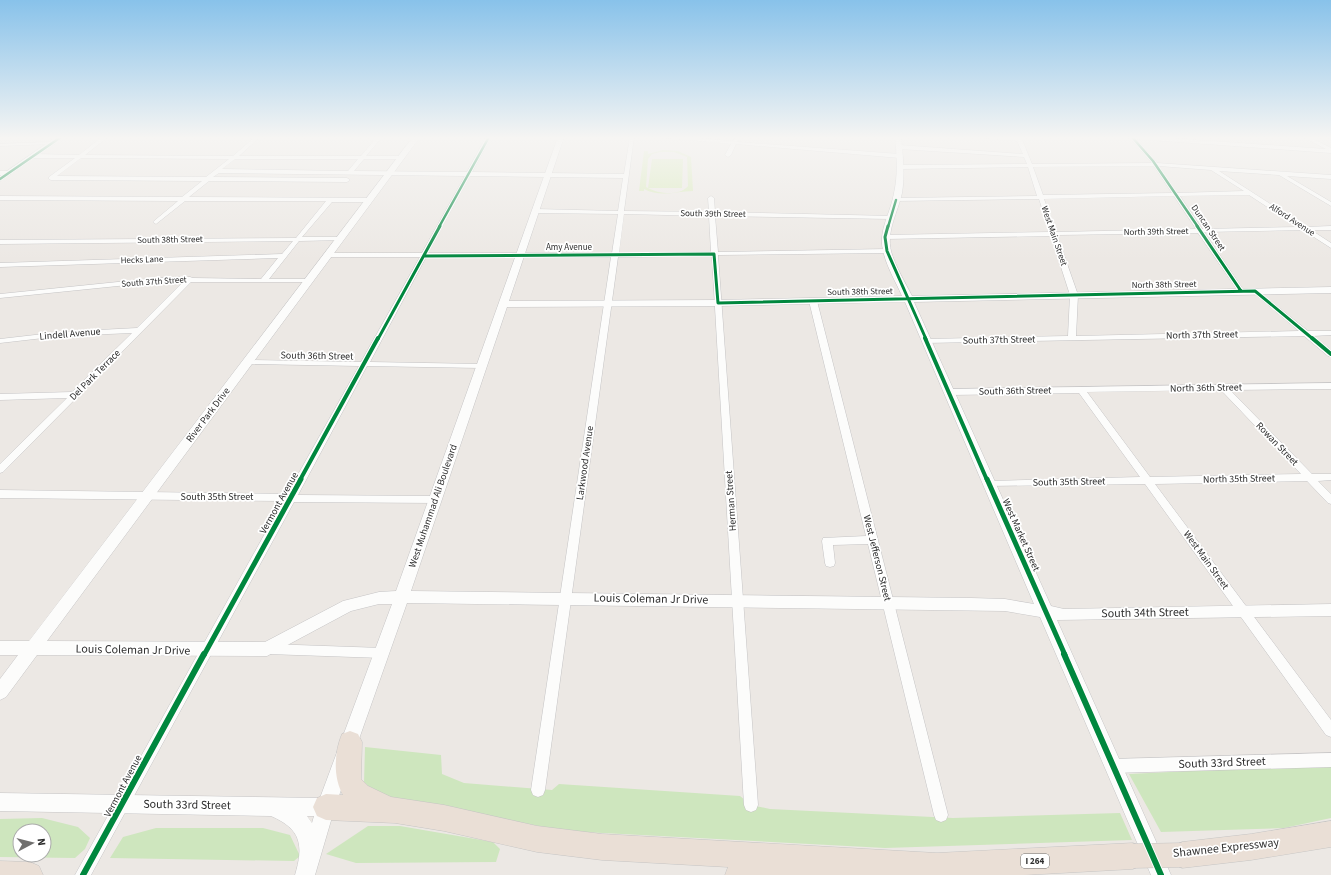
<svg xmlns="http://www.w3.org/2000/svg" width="1331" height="875" font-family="'Source Sans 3',sans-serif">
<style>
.green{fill:#cee6be;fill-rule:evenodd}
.pitch{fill:#d9eabb;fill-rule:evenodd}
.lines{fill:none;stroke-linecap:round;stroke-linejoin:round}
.street-casing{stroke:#c5c4c5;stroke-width:1}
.secondary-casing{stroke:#c5c4c5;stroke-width:1}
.highway-casing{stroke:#c6c5c4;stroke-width:1}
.street{fill:#fcfcfb;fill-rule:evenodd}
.secondary{fill:#fcfcfb;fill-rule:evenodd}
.highway{fill:#eadfd6;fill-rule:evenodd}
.highway-bridge-casing{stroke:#c6c5c4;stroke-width:25;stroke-linecap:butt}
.highway-bridge{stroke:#eadfd6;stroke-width:24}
.cycleway-far4-casing{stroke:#fff;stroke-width:4}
.cycleway-far3-casing{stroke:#fff;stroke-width:5}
.cycleway-far2-casing{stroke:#fff;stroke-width:6}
.cycleway-far1-casing{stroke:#fff;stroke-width:8}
.cycleway-casing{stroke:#fff;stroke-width:8}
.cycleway-far4{stroke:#00873e;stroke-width:2.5}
.cycleway-far3{stroke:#00873e;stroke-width:3}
.cycleway-far2{stroke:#00873e;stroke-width:4}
.cycleway-far1{stroke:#00873e;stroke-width:5}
.cycleway{stroke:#00873e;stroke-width:6}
.labels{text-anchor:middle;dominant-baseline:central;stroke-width:3.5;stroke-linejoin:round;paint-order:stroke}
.far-street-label{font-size:9px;fill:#2e2e2e;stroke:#fff}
.shield{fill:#fff;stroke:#6d6d6d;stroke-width:1}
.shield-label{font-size:9px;font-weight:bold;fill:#2e2e2e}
.street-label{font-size:10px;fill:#2e2e2e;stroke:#fff}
.near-street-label{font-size:12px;fill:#2e2e2e;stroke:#fff}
</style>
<rect width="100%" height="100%" fill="#ece8e4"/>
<path class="green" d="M365,747L441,755L442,774L464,783L552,790L559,784L740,796L751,805L770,809L953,818L1120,813L1132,840L885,848L565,831L376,795L364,783Z
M1331,764V818L1284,828L1161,832L1129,774Z
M42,818L78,827L90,838L85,849L75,858L0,857V819ZM20,831H44V855H20Z
M368,826H400L493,842L500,849L496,862L356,863L326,854Z
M156,828H263L290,835L300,856L294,861L110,858L123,837Z"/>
<path class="pitch" d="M663,150L678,151L691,157L693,191C676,191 661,198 644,189V191H639L644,151H648V154ZM660,152H674L687,157L688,186C680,196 659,194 648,188H682L683,159H652L648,188L646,187L648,159L652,154Z"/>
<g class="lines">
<defs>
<path id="street" d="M102,137H108L85,155L233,156L255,137H260L239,156H361L377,137H382L366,156H402L404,157V159H364L354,171L467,172L486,137H491L472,172L624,174L630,137H634L624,211L709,212L708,198L711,196L714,198L715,212L893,216L894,217L891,219L715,216L718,252L887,249L890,251L887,253L718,255L758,805L756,810L751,812L746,810L744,805L712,256L618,257L545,790L543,795L538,797L533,795L531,790L611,257H426L370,362L481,364L485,366L481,368L367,366L298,495L435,496L438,497L440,500L438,503L294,502L91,875H75L283,501L0,498V490L287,494L359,366L248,364L244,362L248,360L361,362L420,257H329L326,255L329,253H422L465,176L219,173L213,177L347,178L350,180L347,182L209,181L189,197L370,198L373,200L370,202H332L302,237H341L343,238V240L299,241L269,279H309L311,280V282H191L3,472L0,473V464L67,398L0,400V394L72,392L132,333L61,336L0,343V339L61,332L137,328L183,282H157L0,298V294L157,278L190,277L193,278L261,279L278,258L0,267V263L282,254L293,241L0,244V240L296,238L326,201H185L156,224L153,222L154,221L178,201L0,200V196L182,197L202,181L51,180L49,179V177L75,158H34L31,156L34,154L79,155ZM81,158L229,159L206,177L57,176ZM235,159H358L348,171L222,169ZM470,176L623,178L618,211L535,209L532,211L535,213L618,214L612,253H428ZM624,214L709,216L711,252L619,253Z
M658,137H683L732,141L736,138L738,139L737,142L900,154L903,156L900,158L736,144L731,155L728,157L725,155L731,144Z
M977,137H1021L1032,164L1152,163L1131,139L1125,137H1154L1326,149L1303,137H1310L1331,148V153L1136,139L1157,163L1331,175V179L1287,176L1331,202V206L1279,175L1219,171L1306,227L1331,226V230H1311L1331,243V248L1303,230L1204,232L1244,291L1243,292H1239L1198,233L1057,235L1078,295L1076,336L1299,331L1253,292L1252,291L1255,289L1308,331H1331V335L1313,336L1331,350V356H1328L1304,336L924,343L923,341L927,339L1068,336L1070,295L1051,236L885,239L882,237L885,235L1050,232L1039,199L894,201V199L896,198L1037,196L1028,167L900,169L897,167L900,165L1027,164L1024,157L899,149L896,147L899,145L1023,154L1017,141ZM1154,166L1172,193L1043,195L1033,167ZM1159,166L1211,170L1244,191L1177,193ZM1249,195L1298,227L1202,229L1180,196ZM1174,196L1196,229L1056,232L1044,199Z
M55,142V144H53L0,146V144Z
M0,171H9L12,173L9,175H0Z
M810,299H816L817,301L948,815L946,820L941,822L936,820L934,815L868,544L833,545L835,563L834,566L830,567L826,566L825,563L822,541L823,538L866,536L809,301Z
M1331,383V389L1230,390L1312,474H1331V480L1318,481L1331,494V504L1328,503L1307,481L1155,484L1331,720V737L1326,735L1145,484L987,486L985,484L987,482L990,481L1140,477L1079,393L950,395L946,392L950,389ZM1221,390L1301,474L1150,477L1087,392Z
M268,644L382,648L386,649L388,653L386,657L382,658L268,654L264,653L262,649L264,645Z
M1331,753V767L1113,773L1108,771L1106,766L1108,761L1113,759Z"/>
<path id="secondary" d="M56,137H64L0,181V176Z
M413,137H420L47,641L265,642L343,601L379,592L396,591L558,137H564L509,301L718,300L902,296C896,282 886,266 883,250C878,231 891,212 894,193C898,175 897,156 895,137H901C903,156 905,175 902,193C898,212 886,231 891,251C895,266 905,282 912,296L1331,287V293L914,302L1051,606L1064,609L1331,604V616L1057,620L1171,875H1151L1040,617L1005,611L407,603L335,807L315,875H295C304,845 301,829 271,816L0,811V793L320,798L392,604H379L351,611L267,656L37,655L6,697L0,700V679L18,655H0V641H29ZM905,302L1034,604L1005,599L971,598L411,591L507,307L718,306ZM307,816H314L312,823Z"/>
<path id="highway" d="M350,731L358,734L362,742L361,779L368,786L391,797L444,805L537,826L602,834L937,853L1133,843L1142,847L1146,856L1142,865L1133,869L1024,875H725L728,867L602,860L537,852L444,831L395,823L326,820L317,816L313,807L317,798L326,794L343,795C333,777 334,753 342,734Z
M1331,821V847L1251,860L1182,868L1173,864L1169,855L1173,846L1182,842L1251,834Z
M0,861L30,862L39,866L43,875H0Z"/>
</defs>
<use href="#street" class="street-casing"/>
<use href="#secondary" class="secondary-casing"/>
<use href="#highway" class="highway-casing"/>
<use href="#street" class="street"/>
<use href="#secondary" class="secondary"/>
<use href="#highway" class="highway"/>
<defs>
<path id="highway-bridge" d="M1133,856L1182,855"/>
</defs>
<use href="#highway-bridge" class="highway-bridge-casing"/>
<use href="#highway-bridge" class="highway-bridge"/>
<defs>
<path id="cycleway-far4" d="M1132,137L1153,161L1198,227
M0,179L61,137
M439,227L489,137
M888,227L896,200"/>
<path id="cycleway-far3" d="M888,226L885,237L887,251L926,339
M1197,226L1241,291
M424,256L714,254L718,303L1255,291L1313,339
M378,339L440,226"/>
<path id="cycleway-far2" d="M925,338L987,480
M1312,338L1331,354
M300,480L378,338"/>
<path id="cycleway-far1" d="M987,479L1065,655
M204,655L301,479"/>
<path id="cycleway" d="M1064,654L1161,875
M83,875L204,654"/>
</defs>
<use href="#cycleway-far4" class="cycleway-far4-casing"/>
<use href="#cycleway-far3" class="cycleway-far3-casing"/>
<use href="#cycleway-far2" class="cycleway-far2-casing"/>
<use href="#cycleway-far1" class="cycleway-far1-casing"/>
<use href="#cycleway" class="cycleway-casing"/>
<use href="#cycleway-far4" class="cycleway-far4"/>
<use href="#cycleway-far3" class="cycleway-far3"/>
<use href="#cycleway-far2" class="cycleway-far2"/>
<use href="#cycleway-far1" class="cycleway-far1"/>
<use href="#cycleway" class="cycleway"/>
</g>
<linearGradient id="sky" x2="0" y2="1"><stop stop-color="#88c2ea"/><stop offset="0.53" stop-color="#f6f5f3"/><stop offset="1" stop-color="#f6f5f3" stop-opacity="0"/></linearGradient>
<rect width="1331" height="260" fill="url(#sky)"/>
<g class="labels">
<g class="far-street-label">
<text transform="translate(713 214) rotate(1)">South 39th Street</text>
<text transform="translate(1292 220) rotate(33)">Alford Avenue</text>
<text transform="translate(1208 228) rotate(56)">Duncan Street</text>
<text transform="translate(1156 232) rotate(-1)">North 39th Street</text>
<text transform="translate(1054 236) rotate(71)">West Main Street</text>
<text transform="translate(170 240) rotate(-1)">South 38th Street</text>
<text x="569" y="247">Amy Avenue</text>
<text transform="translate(142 260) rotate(-2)">Hecks Lane</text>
<text transform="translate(154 282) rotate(-4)">South 37th Street</text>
<text transform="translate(1164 285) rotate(-1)">North 38th Street</text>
<text transform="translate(860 292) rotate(-1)">South 38th Street</text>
</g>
<rect class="shield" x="1021" y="854" width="28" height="14" rx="3"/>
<g class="shield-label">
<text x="1035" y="861">I 264</text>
</g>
<g class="street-label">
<text transform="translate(70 334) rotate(-5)">Lindell Avenue</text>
<text transform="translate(1202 335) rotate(-1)">North 37th Street</text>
<text transform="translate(999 340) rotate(-1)">South 37th Street</text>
<text transform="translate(317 356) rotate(1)">South 36th Street</text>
<text transform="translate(95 375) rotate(-45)">Del Park Terrace</text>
<text transform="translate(1206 388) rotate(-1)">North 36th Street</text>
<text transform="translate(1015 391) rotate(-1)">South 36th Street</text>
<text transform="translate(208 415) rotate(-53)">River Park Drive</text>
<text transform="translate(1277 444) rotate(46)">Rowan Street</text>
<text transform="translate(585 463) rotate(-82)">Larkwood Avenue</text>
<text transform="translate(1239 479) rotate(-1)">North 35th Street</text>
<text transform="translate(1069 482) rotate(-1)">South 35th Street</text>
<text x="217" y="497">South 35th Street</text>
<text transform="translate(731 501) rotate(-94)">Herman Street</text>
<text transform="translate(279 503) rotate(-61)">Vermont Avenue</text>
<text transform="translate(433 506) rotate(-71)">West Muhammad Ali Boulevard</text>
<text transform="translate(1021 535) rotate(66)">West Market Street</text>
<text transform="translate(877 558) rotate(76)">West Jefferson Street</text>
<text transform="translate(1206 560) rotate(54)">West Main Street</text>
<text transform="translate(123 786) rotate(-62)">Vermont Avenue</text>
</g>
<g class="near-street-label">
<text transform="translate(651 599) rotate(1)">Louis Coleman Jr Drive</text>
<text transform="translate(1145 613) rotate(-1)">South 34th Street</text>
<text transform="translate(133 650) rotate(1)">Louis Coleman Jr Drive</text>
<text transform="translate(1222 763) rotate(-2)">South 33rd Street</text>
<text transform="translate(187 805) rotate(1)">South 33rd Street</text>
<text transform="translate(1226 848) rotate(-6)">Shawnee Expressway</text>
</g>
</g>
<g transform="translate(32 843) rotate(83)"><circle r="19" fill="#ffffff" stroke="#ababab"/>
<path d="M0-3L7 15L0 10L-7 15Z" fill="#706f6e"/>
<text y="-6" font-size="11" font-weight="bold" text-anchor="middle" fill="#2e2e2e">N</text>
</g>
</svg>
